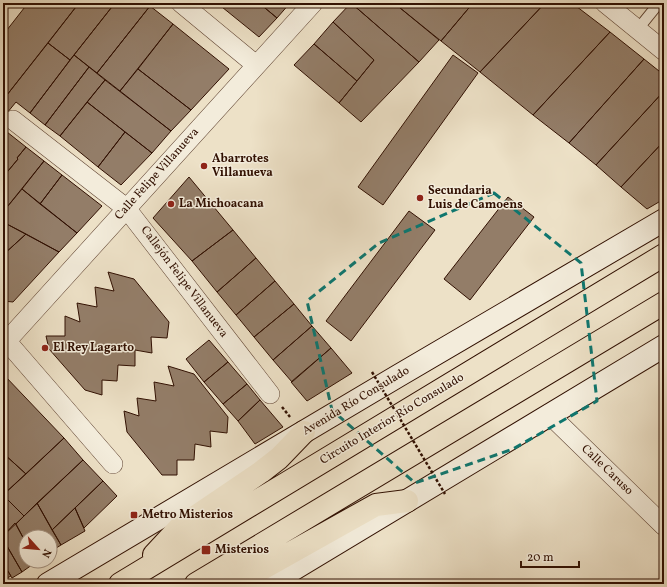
<svg xmlns="http://www.w3.org/2000/svg" width="667" height="587" font-family="Vollkorn,serif">
<style>
.building{fill:#937d68;stroke:#311002}
.lines{fill:none;stroke-linecap:round;stroke-linejoin:round}
.service-casing{stroke:#604433;stroke-width:12}
.minor-casing{stroke:#604433;stroke-width:20}
.secondary-casing{stroke:#311002;stroke-width:24}
.motorway-casing{stroke:#311002;stroke-width:24}
.path{stroke:#311002;stroke-width:2.5;stroke-dasharray:3 2;stroke-linecap:butt}
.service{stroke:#f3ecdb;stroke-width:10}
.minor{stroke:#f3ecdb;stroke-width:19}
.secondary{stroke:#f3ecdb;stroke-width:22}
.motorway{stroke:#ede1c7;stroke-width:22}
.path-bridge{stroke:#311002;stroke-width:2.5;stroke-dasharray:3 2;stroke-linecap:butt}
.marked{fill:none;stroke:#0f766e;stroke-width:3;stroke-dasharray:8 5;stroke-linejoin:round}
.poi-dot{fill:#8f2418;stroke:#f3ecdb;stroke-width:1.5}
.labels{text-anchor:middle;dominant-baseline:central;stroke-width:3;stroke-linejoin:round;paint-order:stroke}
.poi-label{font-size:12px;font-weight:bold;fill:#311002;stroke:#f3ecdb;text-anchor:start}
.street-label{font-size:12px;fill:#311002;stroke:#f3ecdb}
</style>
<rect width="100%" height="100%" fill="#ede1c7"/>
<filter id="stains"><feTurbulence type="fractalNoise" baseFrequency=".005" numOctaves="4"/><feColorMatrix values="0 0 0 0 .2 0 0 0 0 .09 0 0 0 0 .02 0 0 0 .5 -.17"/></filter>
<radialGradient id="worn" r=".72"><stop offset=".6" stop-color="#630" stop-opacity="0"/><stop offset="1" stop-color="#630" stop-opacity=".3"/></radialGradient>
<path class="building" d="M28,3H79L3,100V35Z
M79,3H115L70,60L48,43Z
M115,3H147L150,6L97,73L74,55Z
M217,3H259L277,18L259,37Z
M259,3H290L277,18Z
M351,3L419,62L361,122L339,103L374,60L333,22Z
M351,3H394L439,40L419,62Z
M394,3H473L441,41Z
M473,3H545L480,72L441,41Z
M545,3H572L610,32L533,115L480,72Z
M150,6L173,24L120,91L97,73Z
M333,22L374,60L357,81L314,44Z
M173,24L229,69L191,110L138,69Z
M610,32L644,59L569,143L533,115Z
M48,43L70,60L30,113L16,102L7,113L3,110V100Z
M314,44L357,81L339,103L294,65Z
M74,55L89,67L45,125L30,113Z
M453,55L478,73L383,205L358,187Z
M644,59L664,75V91L596,165L569,143Z
M89,67L105,80L60,136L45,125Z
M138,69L191,110L171,131L120,91Z
M105,80L171,131L152,153L87,102Z
M664,91V141L621,187L596,165Z
M87,102L125,132L98,167L60,136Z
M7,132L26,147L17,158L18,159L3,177V138Z
M125,132L152,153L121,185L98,167Z
M664,141V199L647,209L621,187Z
M26,147L44,161L3,212V177L18,159L17,158Z
M44,161L62,175L40,204L22,189Z
M62,175L102,206L77,233L40,204Z
M189,177L233,230L192,261L153,218Z
M22,189L77,233L59,252L3,222V212Z
M508,197L534,217L470,300L444,279Z
M409,211L435,230L351,341L326,321Z
M3,222L26,234L3,255Z
M233,230L256,258L217,292L192,261Z
M26,234L59,252L13,302L3,301V255Z
M256,258L275,281L236,315L217,292Z
M108,272L134,279L169,322L167,338L151,337L152,353L135,350V366L118,365L117,381L102,380V395L85,390L49,349L46,336H65V316L80,322L77,303L97,307L95,287L114,291Z
M275,281L294,304L254,337L236,315Z
M294,304L312,326L273,360L254,337Z
M312,326L331,348L292,382L273,360Z
M209,340L228,362L204,382L186,359Z
M331,348L352,373L307,401L291,382Z
M228,362L247,384L223,404L204,382Z
M168,366L194,374L228,417L227,433L210,431L211,447L195,444L194,460H177V475H162L127,432L124,411L139,416L137,398L156,401L154,382L174,386Z
M4,375L64,438L26,474L3,453V376Z
M247,384L260,400L238,421L223,404Z
M260,400L283,427L255,444L238,421Z
M64,438L83,460L24,516L3,495Z
M3,453L26,474L3,495Z
M83,460L103,481L52,530L37,503Z
M103,481L117,496L84,528L75,508Z
M3,495L24,516L3,536Z
M37,503L61,545L50,552V537H26V543L16,524Z
M75,508L85,531L61,545L52,530Z
M15,523L26,543V561H35L36,562L22,572L3,539V536Z
M3,539L8,548L3,551Z
M8,548L22,572L12,578L3,563V551Z
M3,563L11,576L3,580Z"/>
<g class="lines">
<defs>
<path id="service" d="M638,29L659,3"/>
<path id="minor" d="M181,3L256,65
M605,3L664,51
M13,120L126,208L270,394
M3,337L113,464
M3,345L313,3
M549,414L664,526"/>
<path id="secondary" d="M48,584L398,376L664,220
M269,584L664,346"/>
<path id="motorway" d="M154,555L180,527L261,472L279,458L304,432
M120,584L664,255
M196,584L664,303
M235,584L376,505L407,501"/>
</defs>
<use href="#service" class="service-casing"/>
<use href="#minor" class="minor-casing"/>
<use href="#secondary" class="secondary-casing"/>
<use href="#motorway" class="motorway-casing"/>
<path class="path" d="M282,407L290,417"/>
<use href="#service" class="service"/>
<use href="#minor" class="minor"/>
<use href="#secondary" class="secondary"/>
<use href="#motorway" class="motorway"/>
<path class="path-bridge" d="M372,372L445,494"/>
</g>
<path class="marked" d="M494,193L581,263L597,401L513,449L415,483L332,410L307,301L379,243Z"/>
<g class="poi-dot">
<circle cx="204" cy="166" r="4"/>
<circle cx="420" cy="198" r="4"/>
<circle cx="171" cy="204" r="4"/>
<circle cx="45" cy="348" r="4"/>
<rect x="130" y="511" width="8" height="8" rx="2"/>
<rect x="201" y="545" width="10" height="10" rx="2"/>
</g>
<g class="labels">
<g class="poi-label">
<text x="212" y="159">Abarrotes<tspan x="212" dy="14">Villanueva</tspan></text>
<text x="428" y="191">Secundaria<tspan x="428" dy="14">Luis de Camoens</tspan></text>
<text x="179" y="204">La Michoacana</text>
<text x="53" y="348">El Rey Lagarto</text>
<text x="142" y="515">Metro Misterios</text>
<text x="215" y="550">Misterios</text>
</g>
<g class="street-label">
<text transform="translate(157 174) rotate(-48)">Calle Felipe Villanueva</text>
<text transform="translate(184 282) rotate(53)">Callejón Felipe Villanueva</text>
<text transform="translate(356 401) rotate(-31)">Avenida Río Consulado</text>
<text transform="translate(392 419) rotate(-31)">Circuito Interior Río Consulado</text>
<text transform="translate(607 470) rotate(44)">Calle Caruso</text>
</g>
</g>
<rect width="667" height="587" fill="none" stroke="#ede1c7" stroke-width="16"/>
<rect x="4" y="4" width="659" height="579" fill="none" stroke="#311002" stroke-width="2"/>
<rect x="8" y="8" width="651" height="571" fill="none" stroke="#311002"/>
<g transform="translate(38 549) rotate(117)"><circle r="19" fill="#f3ecdb" stroke="#a59484"/>
<path d="M0-3L7 15L0 10L-7 15Z" fill="#8f2418"/>
<text y="-6" font-size="11" font-weight="bold" text-anchor="middle" fill="#311002">N</text>
</g>
<path d="M521 561v6h58v-6" fill="none" stroke="#311002" stroke-width="2"/>
<text x="527" y="561" font-size="12" fill="#311002" stroke="#f3ecdb" stroke-width="3" paint-order="stroke">20 m</text>
<rect width="100%" height="100%" filter="url(#stains)"/>
<rect width="100%" height="100%" fill="url(#worn)"/>
</svg>
